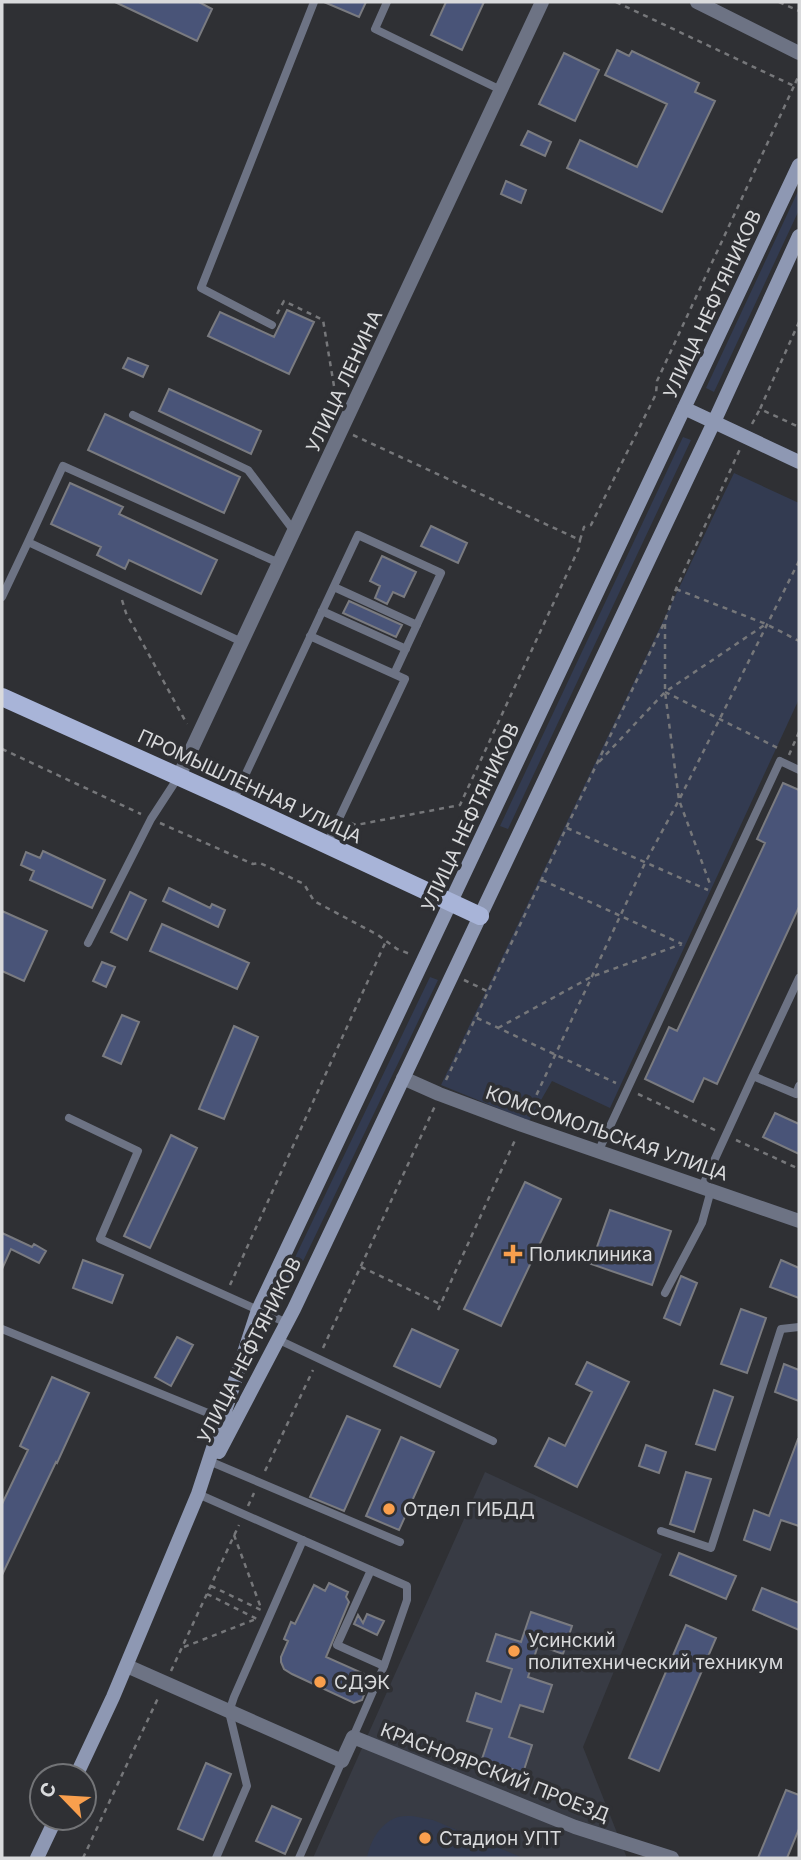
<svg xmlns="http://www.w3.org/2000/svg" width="801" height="1860" viewBox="0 0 801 1860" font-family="Inter,sans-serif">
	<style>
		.built { fill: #383b44 }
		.green { fill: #333b51 }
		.building { fill: #495478; stroke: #7a7b80; stroke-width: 2 }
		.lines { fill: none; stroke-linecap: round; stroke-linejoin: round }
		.path { stroke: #76777a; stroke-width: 2.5; stroke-dasharray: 5 5; stroke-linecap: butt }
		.service { stroke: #6d7384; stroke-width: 8 }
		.minor { stroke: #6d7384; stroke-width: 14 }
		.tertiary { stroke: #6d7384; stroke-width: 14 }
		.secondary { stroke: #8e98b3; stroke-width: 14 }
		.primary { stroke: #a8b4d8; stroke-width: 18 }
		.poi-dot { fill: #f99f4d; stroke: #2f3034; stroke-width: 2.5 }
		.labels { text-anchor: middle; stroke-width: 7; stroke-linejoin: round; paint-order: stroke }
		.street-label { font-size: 19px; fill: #d9dadc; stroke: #2f3034 }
		.poi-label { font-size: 19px; fill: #d9dadc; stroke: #2f3034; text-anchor: start }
	</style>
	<rect width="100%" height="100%" fill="#2f3034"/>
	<path class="built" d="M485 1472 662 1554 583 1747 627 1858H313Z"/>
	<path class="green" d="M799 189V210L714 392 706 388Z
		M683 437 691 440 508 829 500 826Z
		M734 473 799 503V699L610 1108 552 1081 529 1121 441 1085Z
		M430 977 438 980 283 1303 275 1299Z
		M412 1816 433 1820 523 1858H367C370 1842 379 1825 395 1818 400 1816 407 1816 412 1816Z"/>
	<path class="building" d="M115 2H199L212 9 197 41Z
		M324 2H366L359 17Z
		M446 2H484L462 50 431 35Z
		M617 50 629 56 632 51 699 83 695 92 715 101 662 212 567 168 580 140 637 167 667 104 605 75Z
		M564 53 599 70 575 121 539 104Z
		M528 131 551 142 545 156 521 145Z
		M506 181 526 190 521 203 501 194Z
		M287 310 314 322 289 374 208 336 220 312 274 337Z
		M128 358 148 366 143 377 123 368Z
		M169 389 261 431 251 454 159 411Z
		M105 414 240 477 224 513 88 450Z
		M70 483 123 507 119 514 217 560 201 594 129 560 125 569 97 555 101 547 51 524Z
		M431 526 467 543 458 563 421 546Z
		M382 556 416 572 404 597 393 592 387 604 375 598 380 586 370 581Z
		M349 601 402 625 396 637 343 613Z
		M783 783 799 790V907L717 1084 704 1078 693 1102 645 1079 669 1027 677 1031 765 843 757 839Z
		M43 851 105 880 92 908 30 880 34 871 21 865 26 852 40 858Z
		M169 888 210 908 212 904 225 910 218 927 163 901Z
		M130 892 146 900 127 940 111 932Z
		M2 911 47 931 24 981 2 971Z
		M162 924 249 963 237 989 150 951Z
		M102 962 115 967 106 987 93 981Z
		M122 1015 139 1022 121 1064 103 1056Z
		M234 1026 258 1037 224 1119 199 1109Z
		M775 1113 799 1124V1154L763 1137Z
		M171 1135 197 1148 150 1248 124 1236Z
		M525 1182 561 1199 501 1326 464 1309Z
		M610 1210 671 1231 652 1285 591 1264Z
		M2 1233 32 1247 34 1244 46 1251 39 1263 11 1249 2 1269Z
		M83 1260 123 1275 112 1303 73 1288Z
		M781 1260 799 1268V1298L770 1287Z
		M681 1276 697 1283 680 1325 664 1318Z
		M741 1309 766 1318 747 1373 721 1364Z
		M412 1329 458 1350 440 1387 394 1366Z
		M177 1337 193 1345 171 1386 155 1377Z
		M587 1362 629 1382 577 1487 535 1466 549 1438 565 1446 592 1392 576 1384Z
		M784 1364 799 1370V1401L775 1392Z
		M52 1377 89 1393 57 1463 56 1462 2 1575V1504L28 1450 20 1446Z
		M714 1390 733 1397 715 1450 696 1444Z
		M347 1416 380 1430 344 1511 310 1497Z
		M401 1437 434 1452 399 1530 366 1516Z
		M798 1439H799V1526L781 1520 770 1550 744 1540 754 1510 769 1516Z
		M646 1445 666 1452 659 1473 639 1466Z
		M686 1472 711 1479 694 1532 670 1524Z
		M679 1553 736 1576 726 1599 670 1575Z
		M329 1583 348 1592 346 1597 349 1602 326 1657 371 1677 362 1700 354 1703 292 1674 284 1669 281 1662V1657L288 1641 284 1639 291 1622 295 1624 314 1585 325 1591Z
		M762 1588 799 1603V1630L753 1610Z
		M531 1612 572 1626 563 1654 538 1645 528 1677 552 1685 543 1712 520 1705 509 1737 532 1745 523 1773 482 1759 492 1729 467 1721 476 1693 501 1702 512 1669 487 1661 496 1634 521 1642Z
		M367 1614 384 1621 377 1635 354 1624 358 1615 363 1623Z
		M686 1625 716 1638 659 1771 629 1758Z
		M206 1763 231 1774 203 1840 178 1829Z
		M786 1790 799 1795V1829L787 1858H758Z
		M272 1806 301 1819 285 1854 256 1841Z"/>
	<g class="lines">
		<path class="path" d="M616 2 794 86 799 75
			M779 2 799 11
			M277 314 284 301 323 320 337 404
			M799 322 760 409 799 427
			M752 424 760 409
			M353 435 580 540 584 527 591 525 656 394 657 381 794 86
			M676 589 766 624 799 641
			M122 600 126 613 187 724
			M665 624V692L679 800 710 884
			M665 692 780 749
			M2 749 141 814
			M789 755 799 732
			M599 762 665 692 766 624
			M160 823 253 864 260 863 304 884 314 901 378 935 397 949 410 954
			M351 823 356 825 460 805 579 548 580 540
			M567 828 708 890
			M542 880 682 944
			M464 980 489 992
			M477 1018 616 1083
			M498 1028 591 977 682 944
			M446 1080 665 621 676 589 740 449
			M638 1094 717 1131
			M528 1113 645 863 679 800 799 561
			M736 1140 799 1169
			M361 1267 440 1304
			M230 1285 386 941
			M438 1310 516 1138
			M323 1348 435 1106
			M265 1471 313 1370
			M248 1506 254 1493
			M234 1535 261 1608
			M211 1586 261 1610
			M207 1594 257 1619
			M184 1647 256 1619
			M171 1671 239 1525
			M83 1858 159 1696"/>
		<path class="service" d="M387 2 375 29 501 90
			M272 325 201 288 314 2
			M133 415 248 470 294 531
			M28 542 63 466 279 563
			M334 587 417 625
			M2 597 28 542 242 642
			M322 611 406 649
			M310 636 405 679 327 844
			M233 801 358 535 441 573 394 674
			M88 943 151 819 179 776
			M753 1076 799 978
			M69 1118 138 1151 100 1239 287 1323
			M599 1150 780 761 799 770
			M702 1187 753 1076 796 1094 799 1086
			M665 1293 702 1223 711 1190
			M2 1329 225 1420
			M279 1340 493 1441
			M209 1461 400 1542
			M198 1494 407 1586V1600L384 1666 353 1737
			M661 1531 711 1548 781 1329 799 1327
			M371 1570 337 1645 384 1666
			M216 1858 247 1786 229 1712 234 1697 303 1540
			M299 1858 342 1761"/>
		<path class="minor" d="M127 1666 342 1761 353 1737 575 1827 672 1858"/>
		<path class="tertiary" d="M697 2 799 53
			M179 776 542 2
			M403 1078 439 1094 522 1125 799 1221"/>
		<path class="secondary" d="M684 408 799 462
			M219 1452 294 1309 714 422 799 236
			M76 1776 113 1697 198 1494 258 1310 799 165
			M37 1858 56 1818"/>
		<path class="primary" d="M2 697 233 801 480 916"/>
	</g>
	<g class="poi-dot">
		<path d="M509.5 1243.5h7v7h7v7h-7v7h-7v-7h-7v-7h7z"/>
		<circle cx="389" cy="1509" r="7"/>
		<circle cx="514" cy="1651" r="7"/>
		<circle cx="320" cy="1682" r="7"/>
		<circle cx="425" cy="1838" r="7"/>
	</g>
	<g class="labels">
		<g class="street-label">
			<text transform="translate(712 304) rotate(-65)" y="7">УЛИЦА НЕФТЯНИКОВ</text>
			<text transform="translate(344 381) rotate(-65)" y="7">УЛИЦА ЛЕНИНА</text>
			<text transform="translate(250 786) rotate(25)" y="7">ПРОМЫШЛЕННАЯ УЛИЦА</text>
			<text transform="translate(470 817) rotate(-65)" y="7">УЛИЦА НЕФТЯНИКОВ</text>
			<text transform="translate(607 1133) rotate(19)" y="7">КОМСОМОЛЬСКАЯ УЛИЦА</text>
			<text transform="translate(249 1350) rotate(-63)" y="7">УЛИЦА НЕФТЯНИКОВ</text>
			<text transform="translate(495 1772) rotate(21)" y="7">КРАСНОЯРСКИЙ ПРОЕЗД</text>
		</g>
		<g class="poi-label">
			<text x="529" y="1261">Поликлиника</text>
			<text x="403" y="1516">Отдел ГИБДД</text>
			<text x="528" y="1647">Усинский<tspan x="528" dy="22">политехнический техникум</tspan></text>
			<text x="334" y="1689">СДЭК</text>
			<text x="439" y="1845">Стадион УПТ</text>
		</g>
	</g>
	<rect width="801" height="1860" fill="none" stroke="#d9dadc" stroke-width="7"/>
	<g transform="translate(63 1797) rotate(295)"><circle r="33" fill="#2f3034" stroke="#737477" stroke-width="2"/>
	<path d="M0-5L12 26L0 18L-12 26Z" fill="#f99f4d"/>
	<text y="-10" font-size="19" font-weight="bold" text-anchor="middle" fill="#d9dadc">С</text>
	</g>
</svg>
